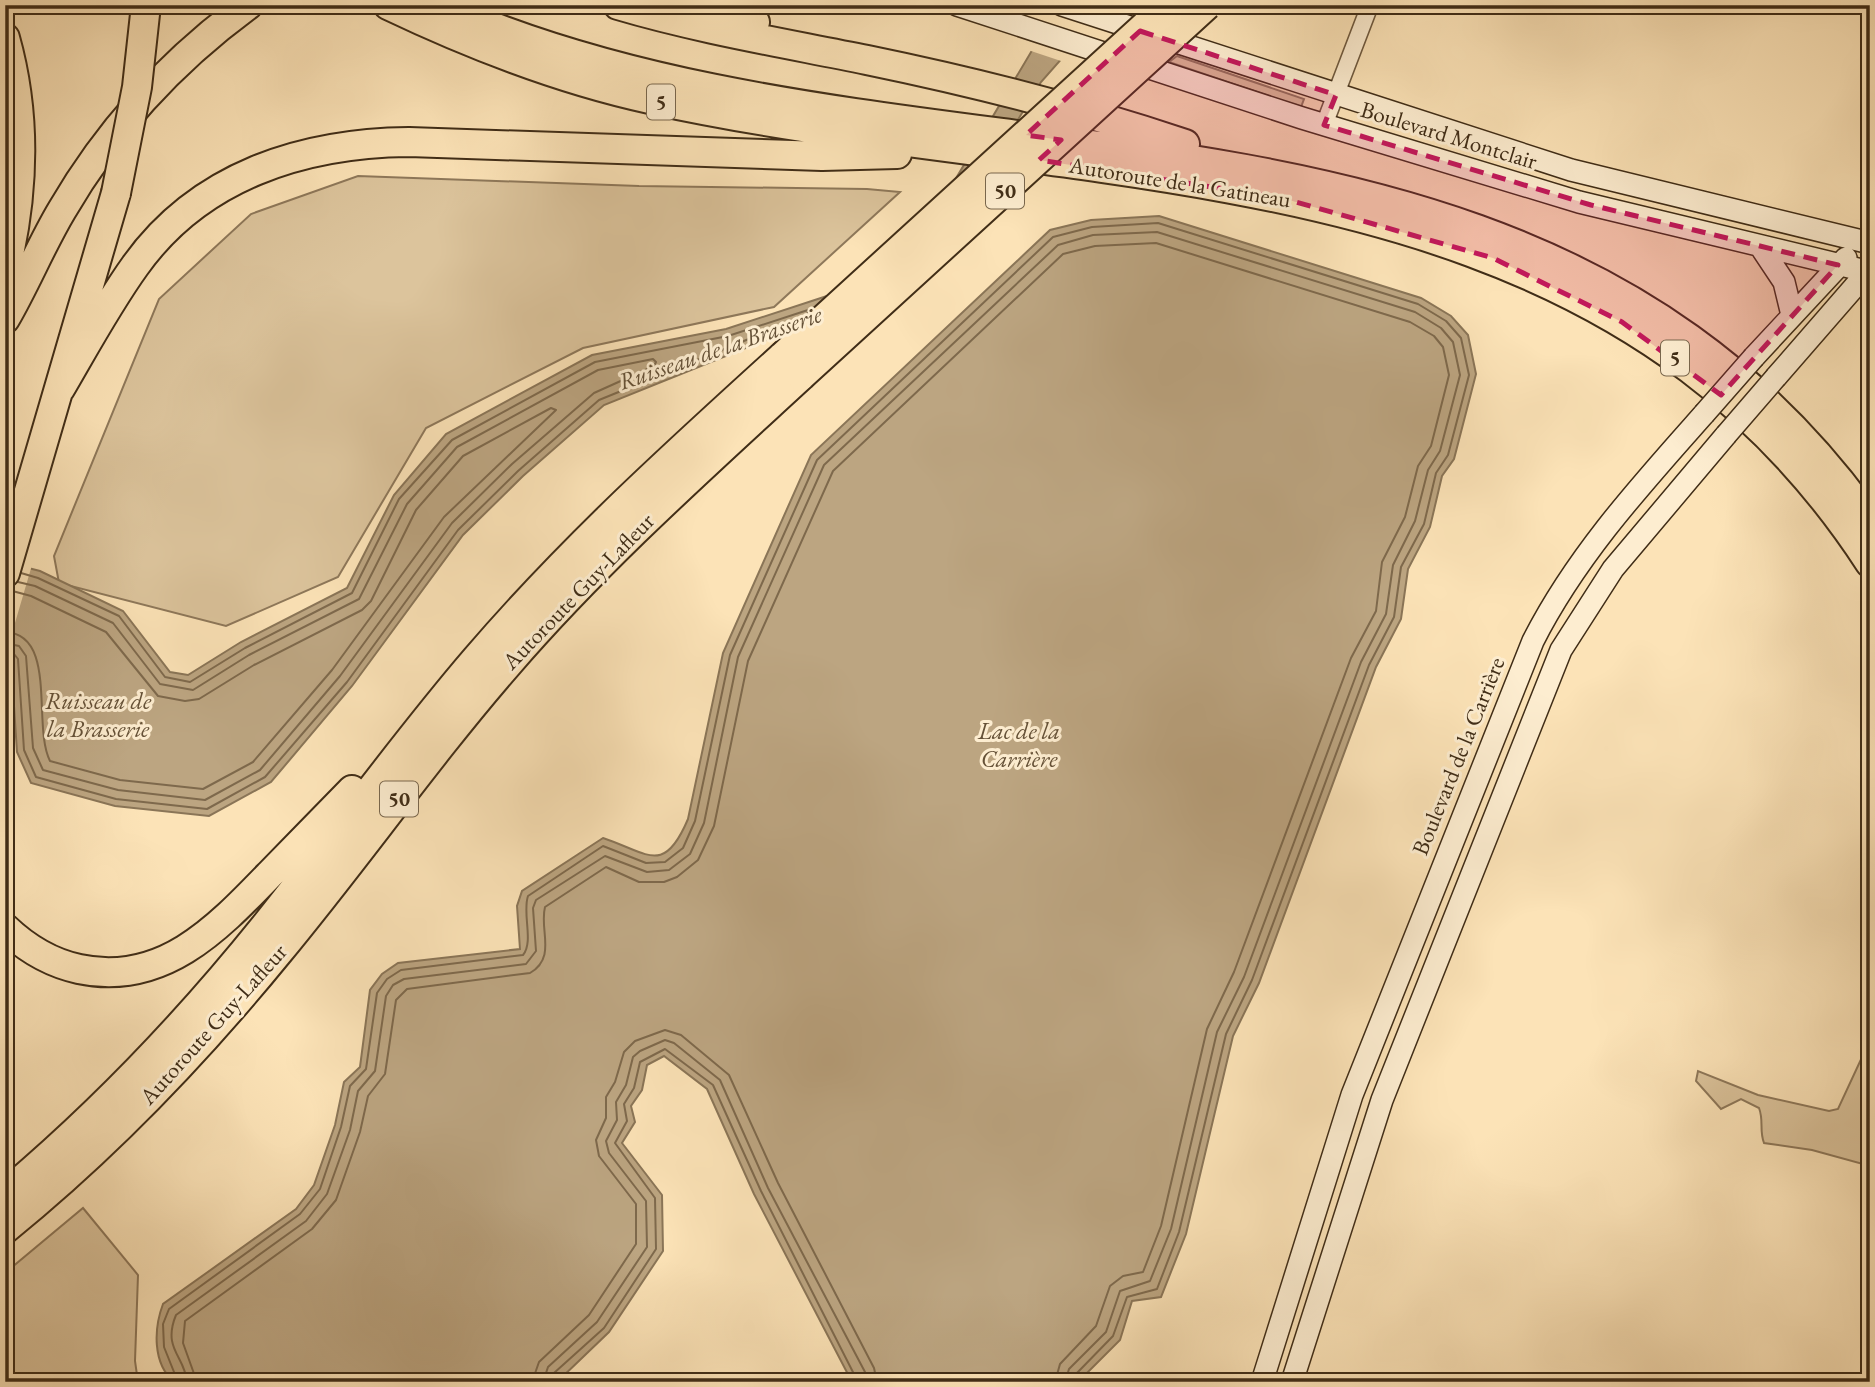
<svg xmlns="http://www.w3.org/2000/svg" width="1875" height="1387" viewBox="0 0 1875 1387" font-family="'EB Garamond',serif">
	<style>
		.green { fill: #dcc49c; stroke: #8e785a; stroke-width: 2 }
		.water { fill: #bca581; stroke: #8a7557; stroke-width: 2 }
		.pier { fill: #fce3b7 }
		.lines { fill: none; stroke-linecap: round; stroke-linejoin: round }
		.shore { stroke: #7e694c; stroke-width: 2 }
		.minor-casing { stroke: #6f5a3f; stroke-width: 19 }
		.secondary-casing { stroke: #402d17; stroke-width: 24 }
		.motorway-casing { stroke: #402d17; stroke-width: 32 }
		.minor { stroke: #fdedd0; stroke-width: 16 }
		.secondary { stroke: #fdedd0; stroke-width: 21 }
		.motorway { stroke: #fce3b7; stroke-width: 28 }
		.secondary-bridge-casing { stroke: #402d17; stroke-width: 24; stroke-linecap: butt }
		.motorway-bridge-casing { stroke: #402d17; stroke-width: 32; stroke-linecap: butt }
		.secondary-bridge { stroke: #fdedd0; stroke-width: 21 }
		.motorway-bridge { stroke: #fce3b7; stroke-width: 28 }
		.marked { fill: #c2185b; fill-opacity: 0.2; stroke: #c2185b; stroke-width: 5; stroke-dasharray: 14 9; stroke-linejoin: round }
		.labels { text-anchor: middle; stroke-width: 6; stroke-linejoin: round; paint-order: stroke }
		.shield { fill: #fdedd0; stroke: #79674e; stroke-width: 2 }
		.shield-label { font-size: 21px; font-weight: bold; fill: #402d17 }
		.street-label { font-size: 23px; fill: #402d17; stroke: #fdedd0 }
		.water-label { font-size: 24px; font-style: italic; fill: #655137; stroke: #fdedd0 }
	</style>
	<rect width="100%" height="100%" fill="#fce3b7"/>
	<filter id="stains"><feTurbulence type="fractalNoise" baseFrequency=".00286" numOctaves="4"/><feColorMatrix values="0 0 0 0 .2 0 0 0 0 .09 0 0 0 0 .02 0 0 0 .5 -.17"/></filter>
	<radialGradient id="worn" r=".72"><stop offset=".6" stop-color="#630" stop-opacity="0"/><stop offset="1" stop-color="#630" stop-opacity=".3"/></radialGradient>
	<path class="green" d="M1177 56 1304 99 1301 107 1169 62Z
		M358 176 639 186 867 189 900 192 774 307 583 348 426 428 338 577 226 626 59 583 54 556 159 299 251 214Z
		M1870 1040V1166L1812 1150 1764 1143C1759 1130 1764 1121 1759 1108L1741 1099 1721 1109 1696 1081 1698 1071 1758 1095 1829 1111 1838 1109Z
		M83 1208 138 1275 135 1361 138 1382H5V1273Z"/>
	<path class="water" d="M1059 5H1109L1041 82 964 208 831 323 763 341 604 405 523 476 463 535 352 686 271 782 209 816 115 806 31 783 17 752 11 660 5 658V562L40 571 123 611 170 672 188 675 241 642 347 588 394 495 446 434 592 355 726 329 833 294 952 185Z
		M1159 216 1421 298 1451 316 1468 335 1476 374 1454 459 1442 476 1430 527 1408 569 1401 619 1376 667 1259 983 1233 1036 1186 1234 1161 1297 1132 1301 1120 1340 1078 1382H852L754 1194 707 1089 664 1056 647 1065 642 1090 631 1106 635 1122 622 1143 662 1195 663 1251 609 1332 557 1382H174C152 1363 154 1328 163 1304L296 1209 314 1185 335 1125 344 1082 360 1067 370 990 382 974 398 963 520 949 517 906 522 891 603 838C648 853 664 876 688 819L723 653 811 455 1050 230 1091 220Z"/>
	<path class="pier" d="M1055 5H1112L1064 62 1028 50Z
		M5 558 32 565 5 657Z"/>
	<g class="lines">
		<path class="shore" d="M21 573 38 578 119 616 165 677 190 682 245 648 352 593 399 499 452 440 595 362 728 336 811 309
			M5 589 31 596 106 632 158 696 185 701 199 699 254 665 362 610 371 601 416 510 463 456 551 408 556 410 444 517 332 670 253 762 203 789 120 780 50 761C32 726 58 634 5 632
			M5 643 19 646 26 656 33 748 43 770 118 790 205 800 260 770 340 676 452 523 512 464 594 393 654 366 656 362 653 359 598 370 457 447 407 504 359 599 249 655 193 690 160 684 113 623 35 586 18 582
			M5 652 14 654 18 659 24 750 36 777 116 799 207 809 265 777 347 682 458 530 518 471 599 400 761 334 793 326
			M178 1382 164 1347 163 1324 169 1309 300 1214 320 1189 341 1127 350 1086 366 1069 377 993 387 979 401 970 523 955C534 942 522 913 528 896L603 846 646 863 665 862 683 848 695 821 730 655 817 460 1053 237 1092 227 1158 223 1418 304 1446 321 1461 338 1469 375 1448 455 1436 473 1424 524 1401 567 1394 617 1369 665 1252 980 1226 1034 1179 1232 1157 1289 1127 1297 1113 1336 1076 1374 1074 1382
			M187 1382C185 1356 162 1349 176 1315L306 1221 327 1194 350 1130 358 1091 375 1071 386 996 393 985 404 979 526 964 536 951 533 908 536 900 605 856 647 872 669 870 690 854 704 823 738 657 824 465 1058 245 1093 235 1157 232 1415 312 1441 328 1453 342 1460 375 1440 451 1428 470 1415 521 1393 565 1386 614 1361 662 1244 977 1217 1032 1171 1229 1150 1281 1120 1291 1106 1332 1069 1369 1065 1382
			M197 1382 183 1343 185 1321 312 1229 336 1200 360 1132 368 1096 385 1074 396 1000 407 989 530 973C557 957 539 930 545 907L606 867 639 882H664L677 877 698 860 714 826 748 661 833 471 1063 254 1095 246 1156 243 1410 322 1434 336 1443 347 1449 375 1431 446 1418 466 1405 517 1382 562 1376 611 1351 658 1234 972 1207 1029 1161 1226 1143 1272 1123 1276 1110 1286 1096 1326 1060 1364 1055 1382
			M532 1382 539 1362 589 1315 636 1244V1204L599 1156 596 1140 606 1118V1097L615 1082 624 1052 635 1041 665 1030 681 1035 729 1075 778 1183 874 1368 877 1382
			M543 1382 548 1367 597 1322 647 1247 646 1201 609 1153 606 1141 617 1120 616 1102 626 1085 633 1057 640 1051 665 1040 674 1043 720 1080 768 1188 865 1372 867 1382
			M552 1382 554 1373 604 1328 656 1249 655 1198 615 1143 627 1121 624 1104 634 1088 640 1062 665 1049 713 1085 761 1191 858 1382"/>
		<g class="minor-casing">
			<path id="minor" d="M1324 125 1370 5"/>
		</g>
		<g class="secondary-casing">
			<path id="secondary" d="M957 5 1302 118 1579 202 1870 272
				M1062 5 1571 170 1870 243
				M1760 246 1784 282 1792 315
				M1754 357 1846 258
				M1776 377 1870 269
				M1262 1382 1352 1095 1533 641C1576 556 1641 485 1704 414
				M1292 1382 1382 1100 1561 650 1613 569 1726 435"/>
		</g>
		<g class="motorway-casing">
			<path id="motorway" d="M388 5C472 45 558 79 650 99 1084 195 1593 137 1870 563
				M440 5C911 215 1529 41 1870 521
				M618 5C699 29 784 43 867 60 974 82 1081 109 1185 144
				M706 5 755 22
				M5 38C27 116 24 194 5 272
				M5 319C26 283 41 245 62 210 109 129 173 60 248 5
				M60 389C84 348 107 305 135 266 199 176 302 143 409 142L822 156 897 154
				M5 573 116 193
				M5 928C26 948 51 963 79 969 162 987 217 929 270 874 297 846 325 818 352 790
				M5 1194C100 1114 187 1023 265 926 336 838 402 745 476 659 570 549 676 453 783 356
				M5 1229C105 1148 196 1053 277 954 356 859 427 757 508 664 598 560 700 469 801 376"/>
		</g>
		<use href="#minor" class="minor"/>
		<use href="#secondary" class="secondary"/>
		<use href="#motorway" class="motorway"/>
		<g class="secondary-bridge-casing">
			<path id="secondary-bridge" d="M1704 414 1754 357
				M1726 435 1776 377"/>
		</g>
		<g class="motorway-bridge-casing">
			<path id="motorway-bridge" d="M116 193 137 87 146 5
				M783 356 1168 5
				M801 376 1207 5"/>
		</g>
		<use href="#secondary-bridge" class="secondary-bridge"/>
		<use href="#motorway-bridge" class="motorway-bridge"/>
	</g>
	<path class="marked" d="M1140 31 1336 95 1324 125 1591 205 1838 265 1721 395 1622 322 1493 258 1282 198 1039 160 1061 140 1026 135Z"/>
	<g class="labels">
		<g class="shield">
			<rect x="647" y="84.5" width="28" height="35" rx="5"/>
			<rect x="986" y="173.5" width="38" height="35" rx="5"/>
			<rect x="1661" y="340.5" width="28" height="35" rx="5"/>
			<rect x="380" y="781.5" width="38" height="35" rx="5"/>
		</g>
		<g class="shield-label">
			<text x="661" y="109">5</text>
			<text x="1005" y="198">50</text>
			<text x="1675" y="365">5</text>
			<text x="399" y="806">50</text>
		</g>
		<g class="street-label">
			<text transform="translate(1449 135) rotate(17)" y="8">Boulevard Montclair</text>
			<text transform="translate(1180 182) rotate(9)" y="8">Autoroute de la Gatineau</text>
			<text transform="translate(578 591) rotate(-46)" y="8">Autoroute Guy-Lafleur</text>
			<text transform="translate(1458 756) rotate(-68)" y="8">Boulevard de la Carrière</text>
			<text transform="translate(213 1024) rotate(-48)" y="8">Autoroute Guy-Lafleur</text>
		</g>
		<g class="water-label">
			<text transform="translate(720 348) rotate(-19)" y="8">Ruisseau de la Brasserie</text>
			<text x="98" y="709">Ruisseau de<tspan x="98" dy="28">la Brasserie</tspan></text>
			<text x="1019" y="739">Lac de la<tspan x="1019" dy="28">Carrière</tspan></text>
		</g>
	</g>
	<rect width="1875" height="1387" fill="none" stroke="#fce3b7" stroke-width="28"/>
	<rect x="7" y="7" width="1861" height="1373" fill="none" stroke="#402d17" stroke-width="3.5"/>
	<rect x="14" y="14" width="1847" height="1359" fill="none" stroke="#402d17" stroke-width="2"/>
	<rect width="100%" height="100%" filter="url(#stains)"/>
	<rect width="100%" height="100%" fill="url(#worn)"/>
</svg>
